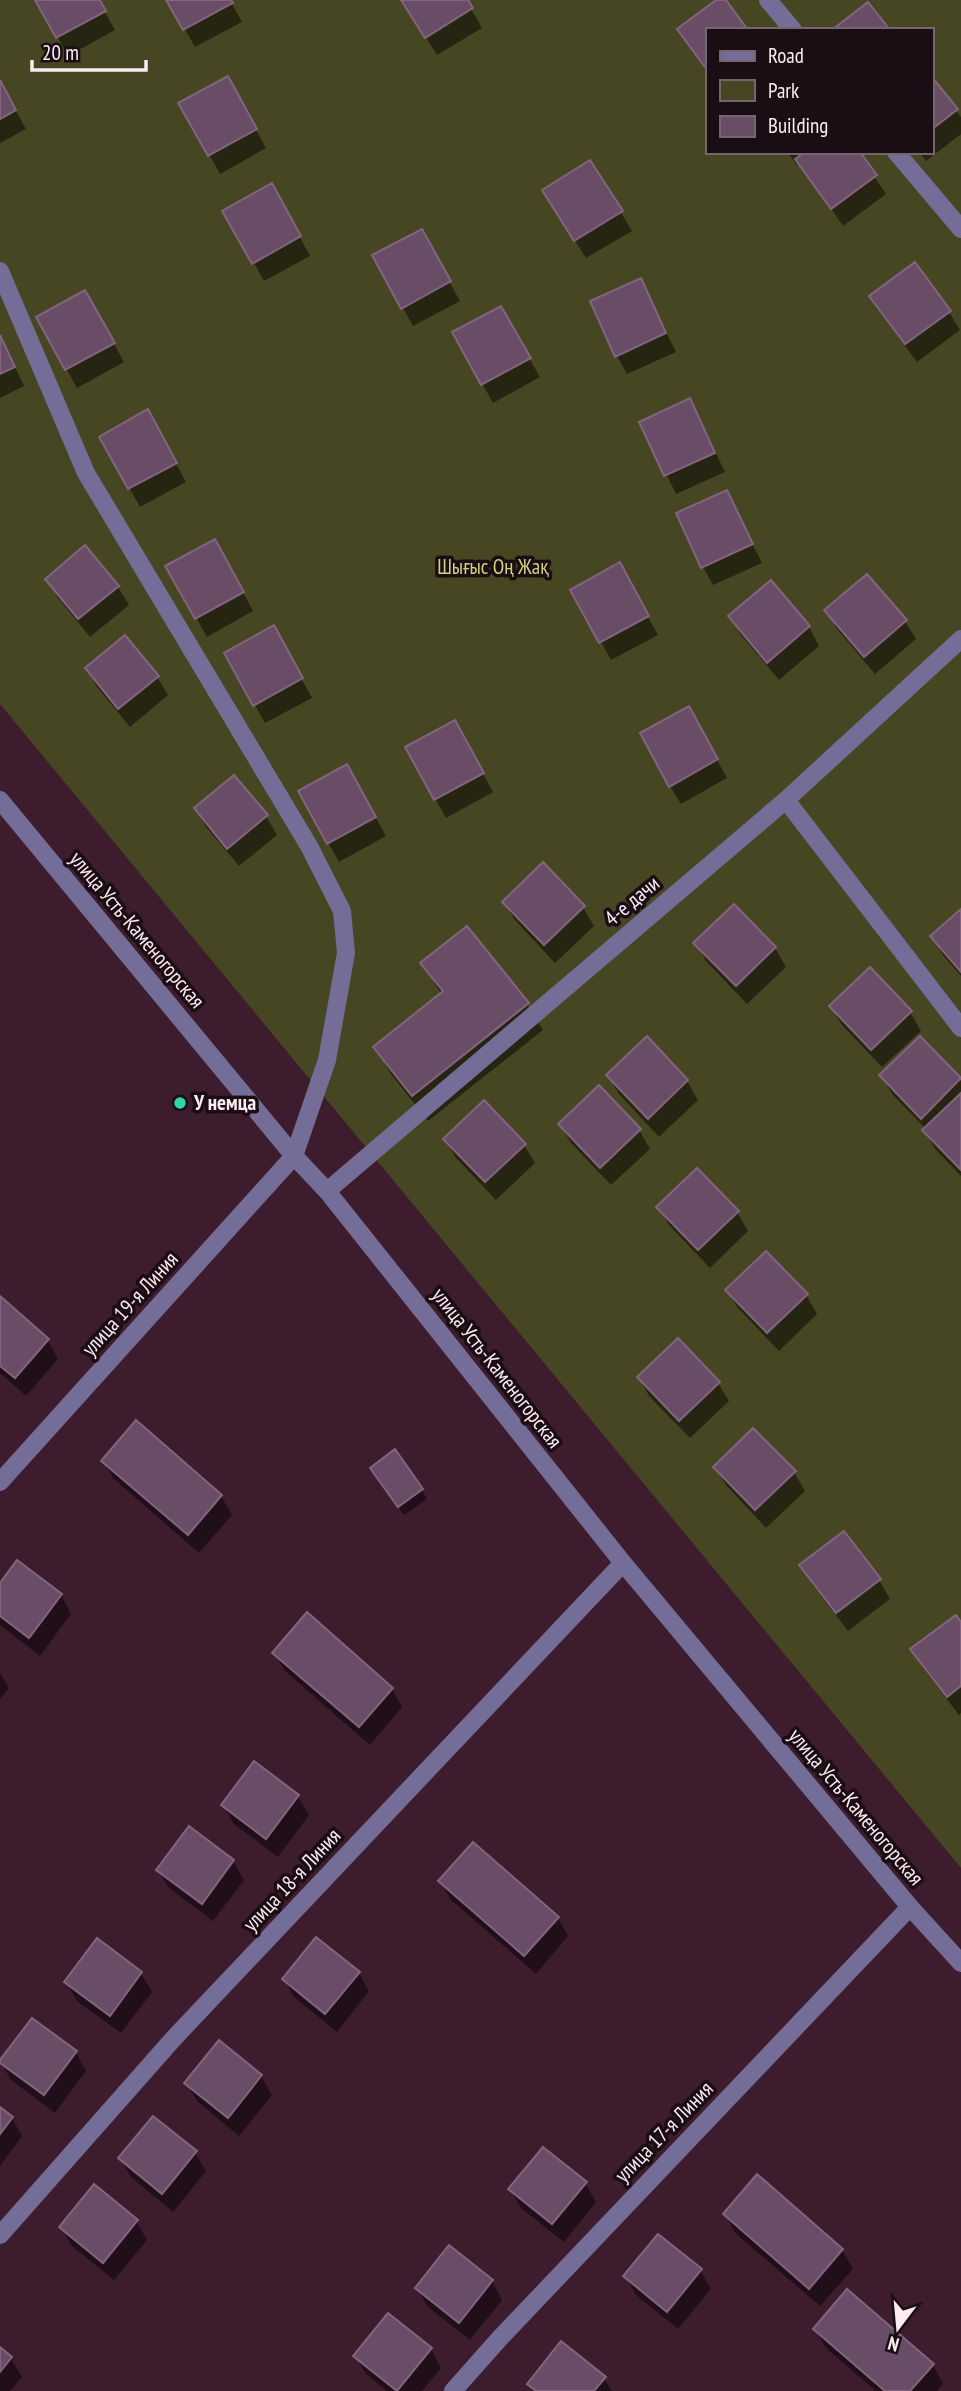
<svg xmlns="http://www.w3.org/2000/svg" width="961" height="2391" viewBox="0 0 961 2391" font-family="'PT Sans Narrow',sans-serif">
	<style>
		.green { fill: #464722; fill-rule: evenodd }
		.shadow { fill: #0007 }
		.building { fill: #694d66; stroke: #82647f; stroke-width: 2 }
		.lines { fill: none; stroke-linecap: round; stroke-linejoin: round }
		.minor { stroke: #736d98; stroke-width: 18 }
		.poi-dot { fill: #31d4a9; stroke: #1b0d14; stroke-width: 2.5 }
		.labels { text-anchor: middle; stroke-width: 7; stroke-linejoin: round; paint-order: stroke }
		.park-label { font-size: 21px; fill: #d0d277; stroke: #1b0d14 }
		.street-label { font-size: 21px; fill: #fdebf2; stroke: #1b0d14 }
		.poi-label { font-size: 21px; font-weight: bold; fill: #fdebf2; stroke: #1b0d14; text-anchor: start }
	</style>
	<rect width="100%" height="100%" fill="#3d1d2d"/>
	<path class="green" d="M0 0H961V1868L0 704ZM707 30H931V152H707Z"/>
	<path class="shadow" d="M37 0H98L115 30 68 56Z
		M168 0H230L242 22 195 47Z
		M402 0H466L482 28 437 55Z
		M719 0H723L707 30V72L679 29Z
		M931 78 961 117V134L926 161 919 152H931Z
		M0 82 26 129 0 143Z
		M238 97 266 148 220 174 181 104Z
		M787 152H858L886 194 843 226 800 163 797 165Z
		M590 162 632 231 586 258 555 209Z
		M282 204 310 256 264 281 225 211Z
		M421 231 460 301 413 326 374 256Z
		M640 280 676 352 627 374 617 356Z
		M85 292 124 362 77 388 38 318Z
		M871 296 949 312 960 330 917 362 882 315Z
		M500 308 540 377 493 403 454 333Z
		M0 336 24 386 0 398Z
		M690 400 725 472 676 494 641 422Z
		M158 430 186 482 140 507 101 437Z
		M726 492 762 563 713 585 703 567Z
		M225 559 253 611 207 637 168 567Z
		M619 565 658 635 611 660 601 642Z
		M47 579 118 587 129 605 90 637 58 598Z
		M771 582 809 627 819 646 779 680 741 635 730 617Z
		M827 611 905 621 916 639 875 674 837 629Z
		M273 628 312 698 265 723 255 705Z
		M87 669 157 677 168 695 130 727 97 687Z
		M699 727 727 778 681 804 670 786Z
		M465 741 493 792 446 818 407 748Z
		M357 784 386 836 339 862 300 792Z
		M196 809 266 816 277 835 239 866 206 827Z
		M504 902 583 907 594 926 555 963 515 920Z
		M734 906 775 948 786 967 747 1004 706 961 696 943Z
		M961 912V976L943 955 932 936Z
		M422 963 527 1004 543 1030 428 1121 391 1074 375 1047 442 995Z
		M831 1007 910 1012 921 1031 882 1067 842 1025Z
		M647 1038 687 1081 698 1100 659 1137 619 1094 608 1075Z
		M920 1038 961 1081V1176L935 1149 924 1130 926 1129 892 1094 881 1075Z
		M560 1125 639 1130 650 1149 611 1185 571 1143Z
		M445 1139 524 1145 535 1163 496 1200 456 1158Z
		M659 1207 737 1212 748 1231 710 1268 669 1225Z
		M727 1290 806 1295 817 1314 779 1351 738 1308Z
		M0 1299 48 1340 58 1359 26 1396 0 1373Z
		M639 1377 718 1383 729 1401 690 1438 649 1396Z
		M136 1423 221 1496 232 1515 199 1553 114 1479 103 1461Z
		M715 1467 794 1472 805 1491 766 1528 726 1485Z
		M377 1477 422 1490 427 1499 404 1515Z
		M801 1566 879 1580 890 1599 848 1631 812 1584Z
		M0 1586 61 1595 71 1614 40 1656 0 1625Z
		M961 1625V1713L959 1715 923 1668 913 1650Z
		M274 1653 392 1689 402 1707 370 1745 285 1671Z
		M0 1673 9 1688 0 1699Z
		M255 1764 298 1797 309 1815 278 1857 234 1824 223 1805Z
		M233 1861 244 1880 213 1921 169 1888 158 1870Z
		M440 1882 558 1918 568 1936 536 1974 451 1900Z
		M98 1941 141 1974 152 1992 121 2033 77 2001 66 1982Z
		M359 1973 369 1991 337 2032 294 1997 284 1979Z
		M219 2043 261 2076 272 2095 239 2136 197 2101 186 2083Z
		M76 2052 86 2071 55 2113 11 2080 1 2062Z
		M0 2109 12 2118 22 2136 0 2166Z
		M195 2153 206 2171 173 2212 131 2177 120 2159Z
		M757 2177 842 2250 853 2269 820 2306 735 2233 725 2214Z
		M585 2183 596 2202 564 2242 521 2208 510 2189Z
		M136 2221 147 2240 114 2280 72 2246 61 2227Z
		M700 2270 711 2289 678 2329 636 2295 626 2277Z
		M492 2281 502 2300 470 2340 427 2306 417 2288Z
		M815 2329 933 2365 943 2384 937 2391H876L826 2348Z
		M431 2349 441 2368 422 2391H387L366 2374 355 2356Z
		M0 2350 11 2359 22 2377 10 2391H0Z
		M604 2378 612 2391H533L529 2384Z"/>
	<path class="building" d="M35 0H100L106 11 56 38Z
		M166 0H231L233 3 183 30Z
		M401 0H468L473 8 425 38Z
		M716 0H726L748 30H707V70L677 29Z
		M868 2 890 30H832Z
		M228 76 257 129 208 156 178 103Z
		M931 76 958 109 931 130Z
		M0 80 16 110 0 119Z
		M805 152H860L877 175 831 209 795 159Z
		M590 160 623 211 574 241 542 190Z
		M272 183 301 236 252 264 222 211Z
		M422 229 451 281 401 309 372 255Z
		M915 262 951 311 905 344 869 296Z
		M641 278 666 333 615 357 590 301Z
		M85 290 115 343 65 370 36 317Z
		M501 306 531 358 481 385 452 332Z
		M0 335 15 367 0 374Z
		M690 398 715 453 664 476 639 422Z
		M148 409 177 463 128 489 99 437Z
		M727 490 753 544 701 568 676 513Z
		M215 539 244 592 195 619 165 566Z
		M85 545 119 586 78 619 45 579Z
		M620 562 649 616 599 643 570 590Z
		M867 574 907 620 864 657 824 610Z
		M771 580 810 626 767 663 728 616Z
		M274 625 303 678 253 706 224 653Z
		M125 635 159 676 118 709 85 668Z
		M689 706 718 759 669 787 640 733Z
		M455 720 484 773 434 800 405 747Z
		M347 764 376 817 327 844 298 791Z
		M234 775 268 815 227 849 194 808Z
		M543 862 585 906 544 945 502 902Z
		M734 904 776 947 736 986 693 943Z
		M961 909V972L930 936Z
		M467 926 529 1003 412 1096 373 1047 443 991 420 963Z
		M870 967 912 1011 871 1050 829 1006Z
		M647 1036 688 1080 648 1119 606 1075Z
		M920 1036 961 1078 921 1119 879 1075Z
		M599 1085 641 1129 600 1168 558 1124Z
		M961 1093V1170L922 1130Z
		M484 1100 526 1144 485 1182 443 1139Z
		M697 1168 739 1211 698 1250 656 1207Z
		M766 1251 808 1294 767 1333 725 1290Z
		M0 1296 49 1339 15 1378 0 1366Z
		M678 1338 720 1382 679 1421 637 1377Z
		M136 1420 222 1495 188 1535 101 1461Z
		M753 1428 796 1471 755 1510 713 1467Z
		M395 1449 423 1489 398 1507 370 1468Z
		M844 1531 881 1579 836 1613 799 1565Z
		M17 1560 62 1594 29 1638 0 1616V1583Z
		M307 1612 393 1688 359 1727 272 1653Z
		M956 1615 961 1622V1686L947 1697 910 1649Z
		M254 1761 299 1795 266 1839 221 1805Z
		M189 1826 234 1860 202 1904 156 1870Z
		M473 1842 559 1917 524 1956 438 1881Z
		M316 1937 360 1972 325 2014 282 1979Z
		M97 1938 142 1972 110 2016 64 1982Z
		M32 2018 77 2051 44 2095 0 2063V2060Z
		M219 2040 262 2075 228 2118 184 2083Z
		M0 2107 13 2117 0 2134Z
		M153 2116 197 2151 162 2194 118 2158Z
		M543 2147 587 2182 552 2224 508 2189Z
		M757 2174 843 2249 809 2289 723 2214Z
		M94 2184 138 2220 103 2263 59 2227Z
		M658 2234 702 2269 667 2312 623 2276Z
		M449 2245 493 2280 459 2323 415 2288Z
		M847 2289 934 2364 910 2391H885L813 2329Z
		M388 2313 432 2348 397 2391 353 2356Z
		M561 2341 606 2377 594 2391H536L527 2384Z
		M0 2347 12 2357 0 2372Z"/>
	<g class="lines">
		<path class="minor" d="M768 0 793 30
			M896 152 961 229
			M0 271 86 473 309 846 342 911 346 953 327 1060 294 1156 0 1482
			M0 800 294 1156 327 1191 623 1563 910 1907 961 1963
			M786 800 961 1028
			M327 1191 786 800 961 639
			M0 2235 174 2038 623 1563
			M453 2391 500 2338 910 1907"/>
	</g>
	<circle class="poi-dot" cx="180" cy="1103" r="7"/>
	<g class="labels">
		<g class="park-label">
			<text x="493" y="574">Шығыс Оң Жақ</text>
		</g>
		<g class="street-label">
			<text transform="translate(632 901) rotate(-40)" y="7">4-е дачи</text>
			<text transform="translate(137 930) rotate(50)" y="7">улица Усть-Каменогорская</text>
			<text transform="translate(130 1304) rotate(-48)" y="7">улица 19-я Линия</text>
			<text transform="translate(497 1368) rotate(52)" y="7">улица Усть-Каменогорская</text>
			<text transform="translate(856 1807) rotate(50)" y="7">улица Усть-Каменогорская</text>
			<text transform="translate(292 1880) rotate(-47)" y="7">улица 18-я Линия</text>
			<text transform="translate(664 2132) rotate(-46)" y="7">улица 17-я Линия</text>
		</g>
		<g class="poi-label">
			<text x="194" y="1110">У немца</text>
		</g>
	</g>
	<rect x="706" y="28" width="228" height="126" fill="#1b0d14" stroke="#75666d" stroke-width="2"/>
	<rect x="720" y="51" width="35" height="10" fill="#736d98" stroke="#75666d" stroke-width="2"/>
	<text x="768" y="63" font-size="21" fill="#fdebf2">Road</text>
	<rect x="720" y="80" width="35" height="21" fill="#464722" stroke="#75666d" stroke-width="2"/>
	<text x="768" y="98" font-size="21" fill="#fdebf2">Park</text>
	<rect x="720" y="116" width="35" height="21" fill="#694d66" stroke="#75666d" stroke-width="2"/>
	<text x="768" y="133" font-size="21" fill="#fdebf2">Building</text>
	<g transform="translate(898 2328) rotate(196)" stroke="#1b0d14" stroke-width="5" paint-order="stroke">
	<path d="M0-5L12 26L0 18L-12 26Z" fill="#fdebf2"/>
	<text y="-10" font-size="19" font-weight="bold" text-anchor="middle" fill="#fdebf2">N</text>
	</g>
	<path d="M32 60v10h114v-10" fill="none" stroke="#fdebf2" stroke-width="3.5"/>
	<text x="42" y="60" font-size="21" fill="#fdebf2" stroke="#1b0d14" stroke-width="5" paint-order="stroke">20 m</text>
</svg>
